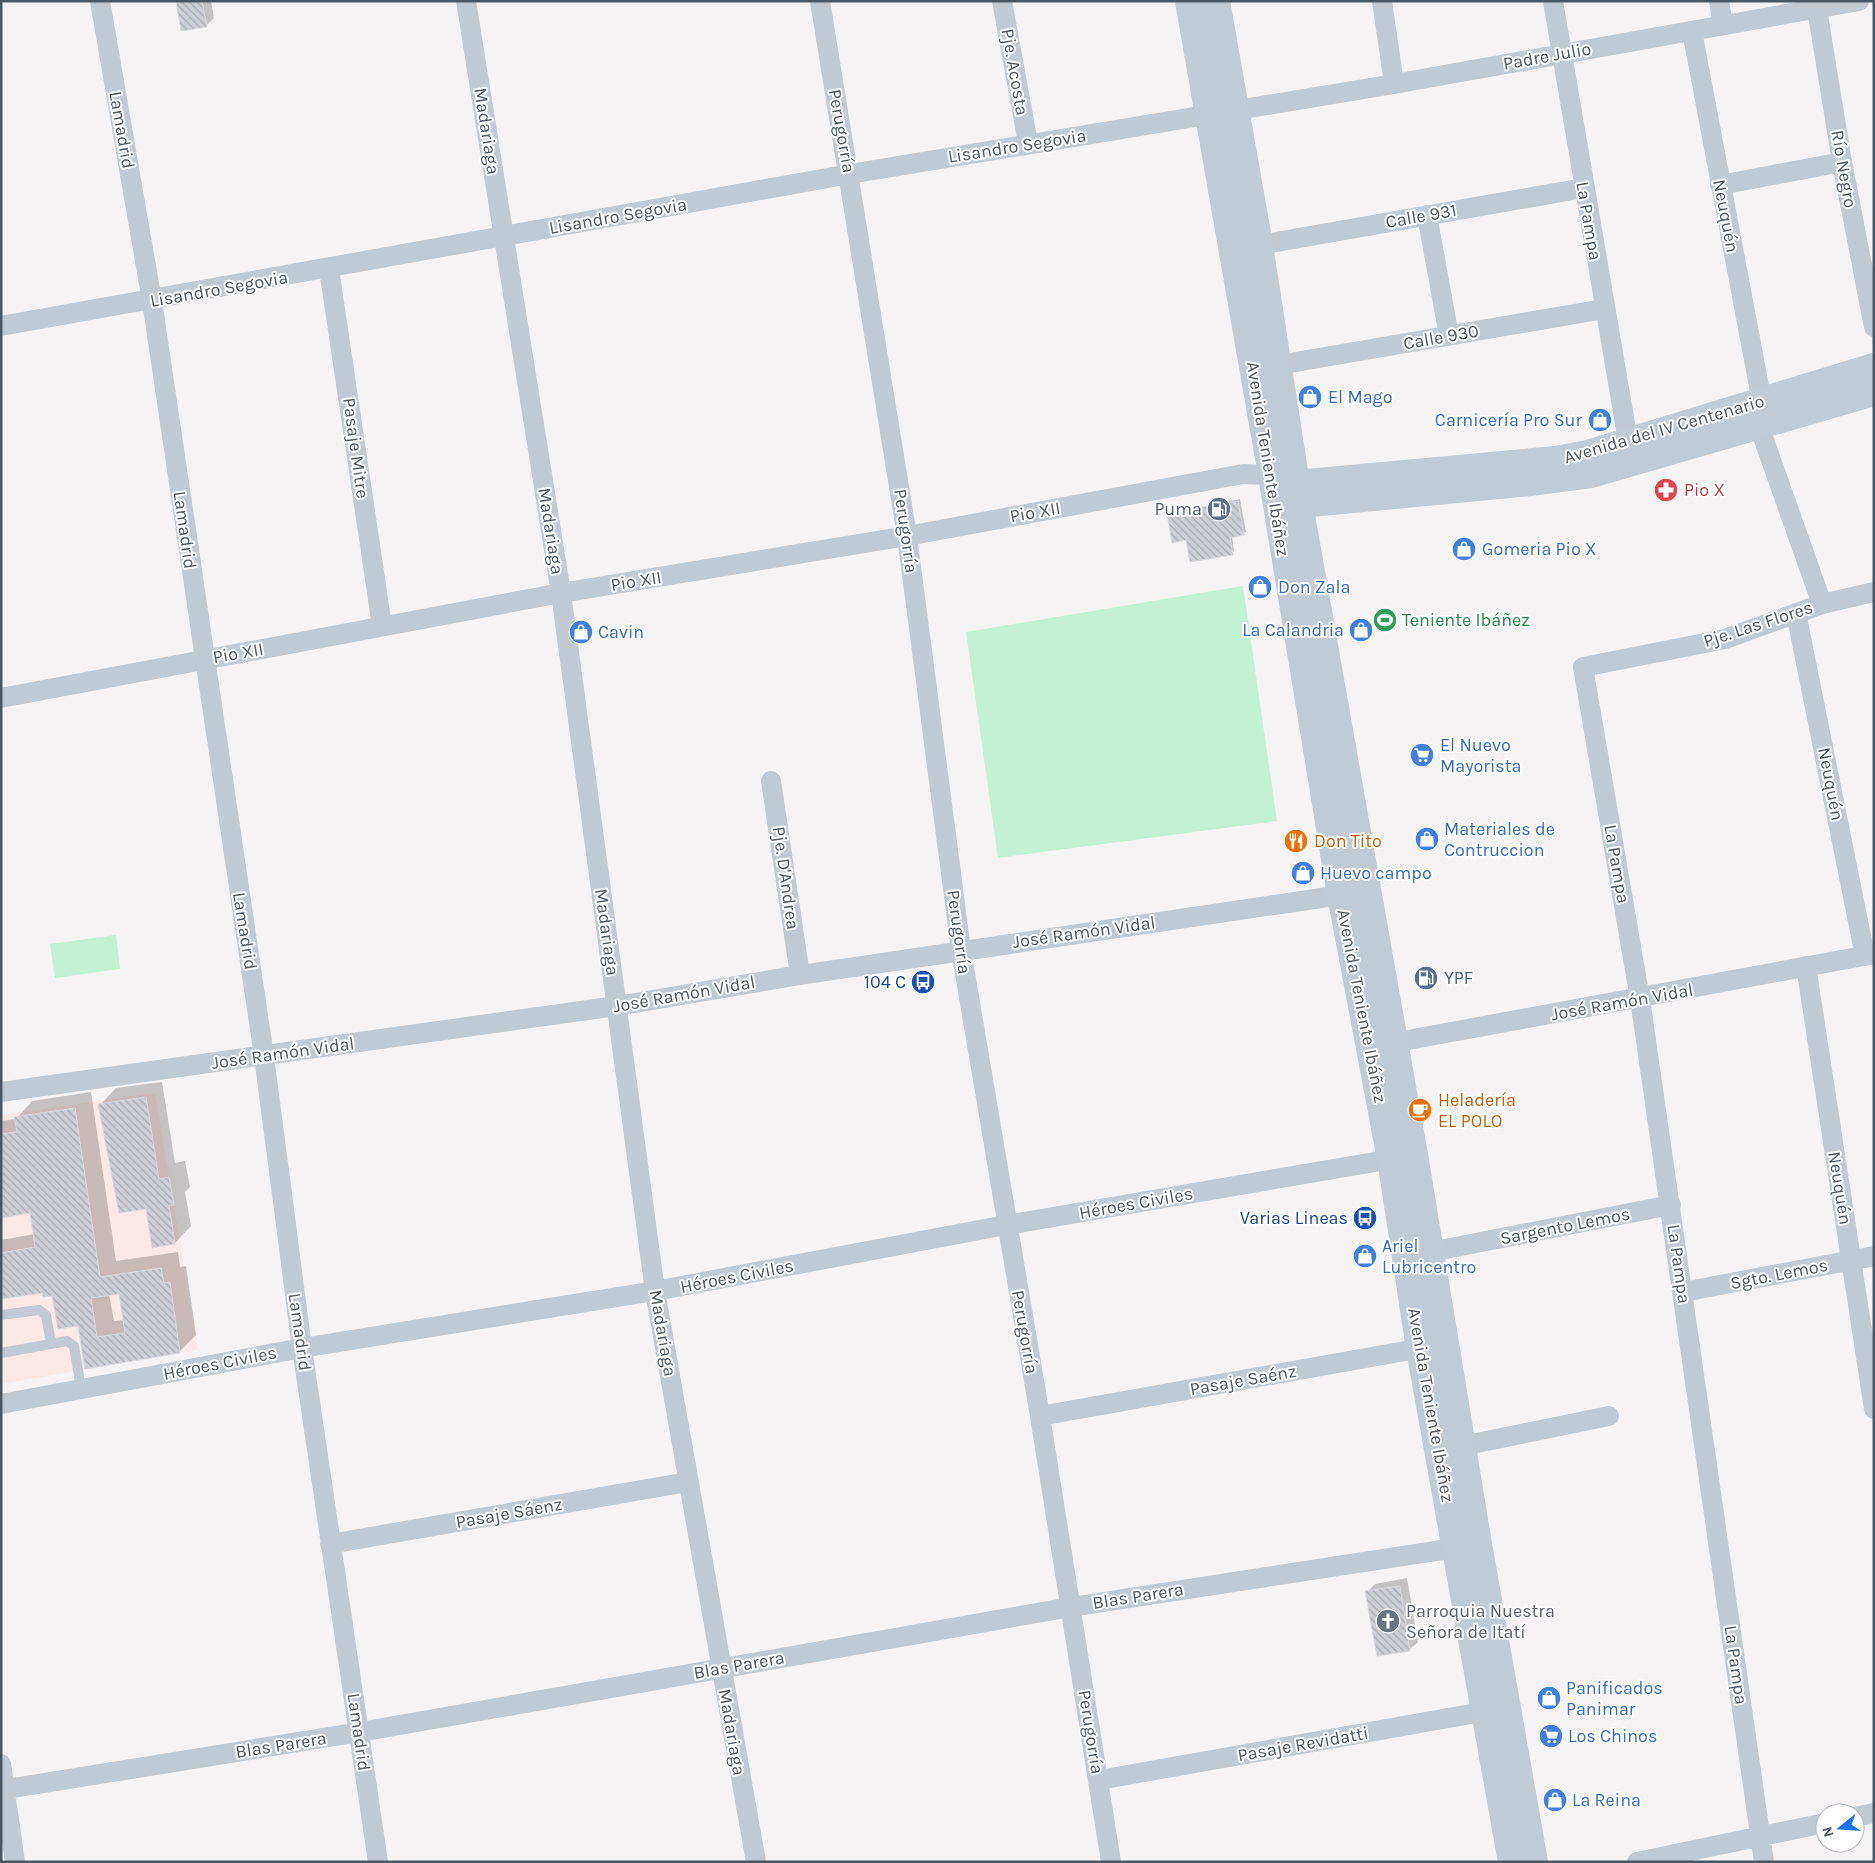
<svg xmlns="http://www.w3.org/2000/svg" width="1875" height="1863" viewBox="0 0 1875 1863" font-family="Karla,sans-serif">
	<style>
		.medical { fill: #fce8e6 }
		.park { fill: #c3f1d5 }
		.shadow { fill: #0003; fill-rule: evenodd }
		.building { fill: url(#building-back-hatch); stroke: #d7d9de; fill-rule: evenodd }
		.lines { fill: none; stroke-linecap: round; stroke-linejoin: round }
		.service { stroke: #c1cad2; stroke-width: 10 }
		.minor { stroke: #c1cad2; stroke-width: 20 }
		.secondary { stroke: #c1cbd6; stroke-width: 28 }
		.labels { text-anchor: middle; stroke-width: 4; stroke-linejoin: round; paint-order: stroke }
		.street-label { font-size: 18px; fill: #4a5661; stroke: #fff }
		.shop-label { font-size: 18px; fill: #366cbe; stroke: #fff; text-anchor: start }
		.health-label { font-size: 18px; fill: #be3a42; stroke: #fff; text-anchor: start }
		.service-label { font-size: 18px; fill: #4e5e75; stroke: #fff; text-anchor: end }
		.leisure-label { font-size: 18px; fill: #27864d; stroke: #fff; text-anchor: start }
		.food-label { font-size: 18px; fill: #c56008; stroke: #fff; text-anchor: start }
		.transit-label { font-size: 18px; fill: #164399; stroke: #fff; text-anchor: end }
		.worship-label { font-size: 18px; fill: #5b616d; stroke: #fff; text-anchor: start }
	</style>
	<defs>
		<pattern id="building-back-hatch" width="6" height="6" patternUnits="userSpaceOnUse" patternTransform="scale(1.25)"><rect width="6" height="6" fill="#cdcfd5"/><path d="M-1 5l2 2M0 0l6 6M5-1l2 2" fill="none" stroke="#a8abb0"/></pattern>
	</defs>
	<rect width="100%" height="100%" fill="#f5f3f3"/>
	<path class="medical" d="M155 1093 198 1350 1 1384V1115Z"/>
	<path class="park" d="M1243 586 1277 821 998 858 966 632Z
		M116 935 120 969 55 978 50 944Z"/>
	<path class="shadow" d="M177 1H211L214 18 206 26Z
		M1240 499 1246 532 1232 536 1234 551 1232 553 1187 539 1168 514Z
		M162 1082 175 1163 185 1161 190 1187 185 1192 191 1226 175 1243 147 1208 100 1105 116 1088Z
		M91 1092 116 1261 178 1252 180 1267 186 1266 196 1335 179 1352 86 1367 79 1325 53 1295 43 1291 1 1298V1240L35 1234 31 1212 1 1216V1121L16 1119 32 1101ZM120 1293 124 1320 114 1321 109 1294Z
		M1407 1578 1418 1642 1409 1650 1367 1592 1375 1584Z"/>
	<path class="building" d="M176 1H202L207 27 181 31Z
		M1238 501 1244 535 1230 538 1233 555 1190 562 1186 540 1172 543 1167 513Z
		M146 1097 159 1179 169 1177 174 1205 169 1206 175 1244 152 1248 146 1209 119 1213 98 1104Z
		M75 1108 100 1277 161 1268 164 1283 170 1282 180 1353 85 1369 78 1326 58 1329 52 1296 43 1297 42 1293 1 1299V1253L35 1247 30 1213 1 1218V1134L17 1132 14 1117ZM119 1294 125 1333 97 1337 91 1298Z
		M1400 1586 1410 1651 1377 1656 1365 1591Z"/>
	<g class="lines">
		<path class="service" d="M1 1315 39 1310 46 1315 51 1343
			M1 1353 67 1341 74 1346 81 1389"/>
		<path class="minor" d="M100 1 152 301 264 1056 302 1348 378 1862
			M466 1 561 593 655 1291 756 1862
			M820 1 907 536 961 950 1040 1416 1111 1862
			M1002 1 1028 143
			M1382 1 1394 84
			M1553 1 1628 441
			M1719 1 1723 25
			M1817 9 1842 162 1874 327
			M1692 31 1762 402
			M1720 185 1842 162
			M1427 215 1449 336
			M1259 245 1584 188
			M329 269 382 626
			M1 326 850 174 1394 84 1859 1
			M1278 365 1604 309
			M1759 426 1822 604
			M1796 613 1865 956
			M1 698 561 593 907 536 1243 474 1272 475
			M771 781 800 975
			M1806 966 1874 1409
			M1381 1045 1874 954
			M1 1092 617 1006 800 975 1355 893
			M1430 1252 1671 1205
			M1683 1292 1874 1256
			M1 1404 302 1348 655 1291 1006 1225 1404 1157
			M1040 1416 1433 1346
			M1462 1446 1609 1416
			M330 1544 688 1482
			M1 1764 15 1862
			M1099 1780 1499 1709
			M1 1790 360 1732 1071 1607 1468 1546
			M1855 1817 1874 1813
			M1637 1862 1825 1823
			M1764 1862 1640 999 1583 667 1725 639 1822 604 1874 592"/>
		<path class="secondary" d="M1189 1 1272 475 1341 895 1391 1159 1420 1349 1512 1862
			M1216 1 1259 245 1299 504 1414 1155 1478 1544 1534 1862
			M1281 479 1296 484 1555 460 1588 454 1874 367
			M1280 506 1530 482 1591 474 1874 392"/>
	</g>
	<defs>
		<g id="shop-disc" transform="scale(1.25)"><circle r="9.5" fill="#3f7fe0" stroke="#fff"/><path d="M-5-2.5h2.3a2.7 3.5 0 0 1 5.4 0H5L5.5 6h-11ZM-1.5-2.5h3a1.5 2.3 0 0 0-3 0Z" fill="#fff"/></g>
		<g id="pharmacy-disc" transform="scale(1.25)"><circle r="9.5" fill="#e0444e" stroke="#fff"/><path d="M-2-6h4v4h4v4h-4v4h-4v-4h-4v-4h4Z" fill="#fff"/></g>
		<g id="fuel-disc" transform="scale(1.25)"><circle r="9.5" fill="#5c6f8a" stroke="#fff"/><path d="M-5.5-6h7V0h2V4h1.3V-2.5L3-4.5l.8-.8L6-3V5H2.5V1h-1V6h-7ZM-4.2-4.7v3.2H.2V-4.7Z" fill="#fff"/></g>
		<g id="stadium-disc" transform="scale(1.25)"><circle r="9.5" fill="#2e9e5b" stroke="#fff"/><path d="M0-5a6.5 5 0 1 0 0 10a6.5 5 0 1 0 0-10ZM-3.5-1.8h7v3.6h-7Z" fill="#fff"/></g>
		<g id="supermarket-disc" transform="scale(1.25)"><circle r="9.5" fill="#3f7fe0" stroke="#fff"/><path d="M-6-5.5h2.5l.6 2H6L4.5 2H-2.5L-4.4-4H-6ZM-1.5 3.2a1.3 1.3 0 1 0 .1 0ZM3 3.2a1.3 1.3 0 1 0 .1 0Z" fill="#fff"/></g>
		<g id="restaurant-disc" transform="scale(1.25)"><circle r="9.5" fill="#e8710a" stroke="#fff"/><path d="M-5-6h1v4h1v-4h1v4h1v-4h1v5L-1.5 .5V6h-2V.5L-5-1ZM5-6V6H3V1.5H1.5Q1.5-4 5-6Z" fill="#fff"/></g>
		<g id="bus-disc" transform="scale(1.25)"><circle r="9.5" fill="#1a4fb4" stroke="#fff"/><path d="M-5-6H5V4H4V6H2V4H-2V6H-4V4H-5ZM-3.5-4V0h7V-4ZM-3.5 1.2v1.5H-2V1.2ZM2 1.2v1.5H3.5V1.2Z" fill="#fff"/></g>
		<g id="cafe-disc" transform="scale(1.25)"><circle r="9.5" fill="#e8710a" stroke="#fff"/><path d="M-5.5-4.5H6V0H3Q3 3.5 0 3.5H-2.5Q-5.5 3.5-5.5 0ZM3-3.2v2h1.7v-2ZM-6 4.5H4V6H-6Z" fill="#fff"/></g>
		<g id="church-disc" transform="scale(1.25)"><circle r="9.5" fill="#6b7280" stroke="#fff"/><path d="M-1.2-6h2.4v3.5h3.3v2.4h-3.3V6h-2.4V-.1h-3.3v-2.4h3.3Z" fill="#fff"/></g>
	</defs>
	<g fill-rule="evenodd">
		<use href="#shop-disc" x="1310" y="397"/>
		<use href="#shop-disc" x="1600" y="420"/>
		<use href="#pharmacy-disc" x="1666" y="490"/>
		<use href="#fuel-disc" x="1219" y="509"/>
		<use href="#shop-disc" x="1464" y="549"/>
		<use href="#shop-disc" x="1260" y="587"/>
		<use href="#stadium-disc" x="1385" y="620"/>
		<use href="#shop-disc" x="1361" y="630"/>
		<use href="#shop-disc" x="581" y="632"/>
		<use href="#supermarket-disc" x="1422" y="755"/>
		<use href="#shop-disc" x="1427" y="839"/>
		<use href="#restaurant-disc" x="1296" y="841"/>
		<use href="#shop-disc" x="1303" y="873"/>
		<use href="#fuel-disc" x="1426" y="978"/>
		<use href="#bus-disc" x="923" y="982"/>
		<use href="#cafe-disc" x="1420" y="1110"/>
		<use href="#bus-disc" x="1365" y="1218"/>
		<use href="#shop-disc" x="1365" y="1256"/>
		<use href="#church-disc" x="1388" y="1621"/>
		<use href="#shop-disc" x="1549" y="1698"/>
		<use href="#supermarket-disc" x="1551" y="1736"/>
		<use href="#shop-disc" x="1555" y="1800"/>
	</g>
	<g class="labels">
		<g class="street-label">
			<text transform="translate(1547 56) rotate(-10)" y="6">Padre Julio</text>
			<text transform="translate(1015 72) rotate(80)" y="6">Pje. Acosta</text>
			<text transform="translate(122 130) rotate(80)" y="6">Lamadrid</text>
			<text transform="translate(487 131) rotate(81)" y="6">Madariaga</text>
			<text transform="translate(842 131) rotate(80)" y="6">Perugorría</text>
			<text transform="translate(1017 146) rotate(-9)" y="6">Lisandro Segovia</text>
			<text transform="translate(1844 169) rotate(80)" y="6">Río Negro</text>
			<text transform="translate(618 216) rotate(-10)" y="6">Lisandro Segovia</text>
			<text transform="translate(1421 216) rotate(-10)" y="6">Calle 931</text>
			<text transform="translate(1726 216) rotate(79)" y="6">Neuquén</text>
			<text transform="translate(1589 221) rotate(80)" y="6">La Pampa</text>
			<text transform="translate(219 289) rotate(-10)" y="6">Lisandro Segovia</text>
			<text transform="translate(1441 337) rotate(-10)" y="6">Calle 930</text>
			<text transform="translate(1664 429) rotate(-16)" y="6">Avenida del IV Centenario</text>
			<text transform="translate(356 448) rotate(82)" y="6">Pasaje Mitre</text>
			<text transform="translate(1268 459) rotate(81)" y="6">Avenida Teniente Ibáñez</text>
			<text transform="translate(1035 512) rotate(-10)" y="6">Pio XII</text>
			<text transform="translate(185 530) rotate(82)" y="6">Lamadrid</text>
			<text transform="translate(551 531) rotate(81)" y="6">Madariaga</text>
			<text transform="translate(906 531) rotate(82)" y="6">Perugorría</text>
			<text transform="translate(636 581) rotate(-9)" y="6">Pio XII</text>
			<text transform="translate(1758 624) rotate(-18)" y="6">Pje. Las Flores</text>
			<text transform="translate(238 653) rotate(-10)" y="6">Pio XII</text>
			<text transform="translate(1831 784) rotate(79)" y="6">Neuquén</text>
			<text transform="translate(1617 864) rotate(80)" y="6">La Pampa</text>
			<text transform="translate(786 878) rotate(82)" y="6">Pje. D'Andrea</text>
			<text transform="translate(245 931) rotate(81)" y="6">Lamadrid</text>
			<text transform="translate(607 932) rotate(82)" y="6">Madariaga</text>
			<text transform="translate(959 932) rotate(82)" y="6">Perugorría</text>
			<text transform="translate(1084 932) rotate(-8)" y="6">José Ramón Vidal</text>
			<text transform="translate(684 994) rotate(-10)" y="6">José Ramón Vidal</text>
			<text transform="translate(1622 1002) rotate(-10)" y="6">José Ramón Vidal</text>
			<text transform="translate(1362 1006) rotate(79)" y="6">Avenida Teniente Ibáñez</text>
			<text transform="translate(283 1053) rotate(-8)" y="6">José Ramón Vidal</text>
			<text transform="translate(1840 1188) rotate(81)" y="6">Neuquén</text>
			<text transform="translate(1136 1203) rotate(-10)" y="6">Héroes Civiles</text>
			<text transform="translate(1565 1226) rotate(-11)" y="6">Sargento Lemos</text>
			<text transform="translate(1679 1264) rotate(82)" y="6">La Pampa</text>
			<text transform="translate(1779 1274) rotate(-11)" y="6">Sgto. Lemos</text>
			<text transform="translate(737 1276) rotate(-11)" y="6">Héroes Civiles</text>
			<text transform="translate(300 1332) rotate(82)" y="6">Lamadrid</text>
			<text transform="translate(1025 1332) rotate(80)" y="6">Perugorría</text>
			<text transform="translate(663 1333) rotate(80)" y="6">Madariaga</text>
			<text transform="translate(220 1363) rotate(-11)" y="6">Héroes Civiles</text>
			<text transform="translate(1243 1380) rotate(-10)" y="6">Pasaje Saénz</text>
			<text transform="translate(1431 1405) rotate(80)" y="6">Avenida Teniente Ibáñez</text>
			<text transform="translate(509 1513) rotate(-10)" y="6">Pasaje Sáenz</text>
			<text transform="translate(1138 1596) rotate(-9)" y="6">Blas Parera</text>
			<text transform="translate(739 1665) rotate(-10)" y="6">Blas Parera</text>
			<text transform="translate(1736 1665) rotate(82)" y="6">La Pampa</text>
			<text transform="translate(359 1732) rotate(82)" y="6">Lamadrid</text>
			<text transform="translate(732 1732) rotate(80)" y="6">Madariaga</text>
			<text transform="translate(1091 1732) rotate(81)" y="6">Perugorría</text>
			<text transform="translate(1303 1744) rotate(-10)" y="6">Pasaje Revidatti</text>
			<text transform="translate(281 1745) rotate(-9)" y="6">Blas Parera</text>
		</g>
		<g class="shop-label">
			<text x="1328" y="403">El Mago</text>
			<text x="1582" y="426" text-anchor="end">Carnicería Pro Sur</text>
			<text x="1482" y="555">Gomeria Pio X</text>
			<text x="1278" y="593">Don Zala</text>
			<text x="1344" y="636" text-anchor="end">La Calandria</text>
			<text x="598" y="638">Cavin</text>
			<text x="1440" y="751">El Nuevo<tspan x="1440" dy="21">Mayorista</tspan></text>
			<text x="1444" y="835">Materiales de<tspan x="1444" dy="21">Contruccion</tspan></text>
			<text x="1320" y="879">Huevo campo</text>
			<text x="1382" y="1252">Ariel<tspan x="1382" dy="21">Lubricentro</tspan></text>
			<text x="1566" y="1694">Panificados<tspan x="1566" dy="21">Panimar</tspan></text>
			<text x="1568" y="1742">Los Chinos</text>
			<text x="1572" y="1806">La Reina</text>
		</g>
		<g class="health-label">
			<text x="1684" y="496">Pio X</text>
		</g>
		<g class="service-label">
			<text x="1202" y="515">Puma</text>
			<text x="1444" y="984" text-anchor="start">YPF</text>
		</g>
		<g class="leisure-label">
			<text x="1402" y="626">Teniente Ibáñez</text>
		</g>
		<g class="food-label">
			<text x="1314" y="847">Don Tito</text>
			<text x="1438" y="1106">Heladería<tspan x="1438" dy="21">EL POLO</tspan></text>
		</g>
		<g class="transit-label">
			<text x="906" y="988">104 C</text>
			<text x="1348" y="1224">Varias Lineas</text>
		</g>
		<g class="worship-label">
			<text x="1406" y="1617">Parroquia Nuestra<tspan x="1406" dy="21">Señora de Itatí</tspan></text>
		</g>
	</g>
	<rect width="1875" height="1863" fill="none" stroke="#4a5661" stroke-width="5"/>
	<g transform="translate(1840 1828) rotate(253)"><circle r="24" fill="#ffffff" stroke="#b7bbc0"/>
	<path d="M0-4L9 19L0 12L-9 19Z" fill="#1a73e8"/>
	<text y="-8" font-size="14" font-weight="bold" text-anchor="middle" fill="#4a5661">N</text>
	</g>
</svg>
